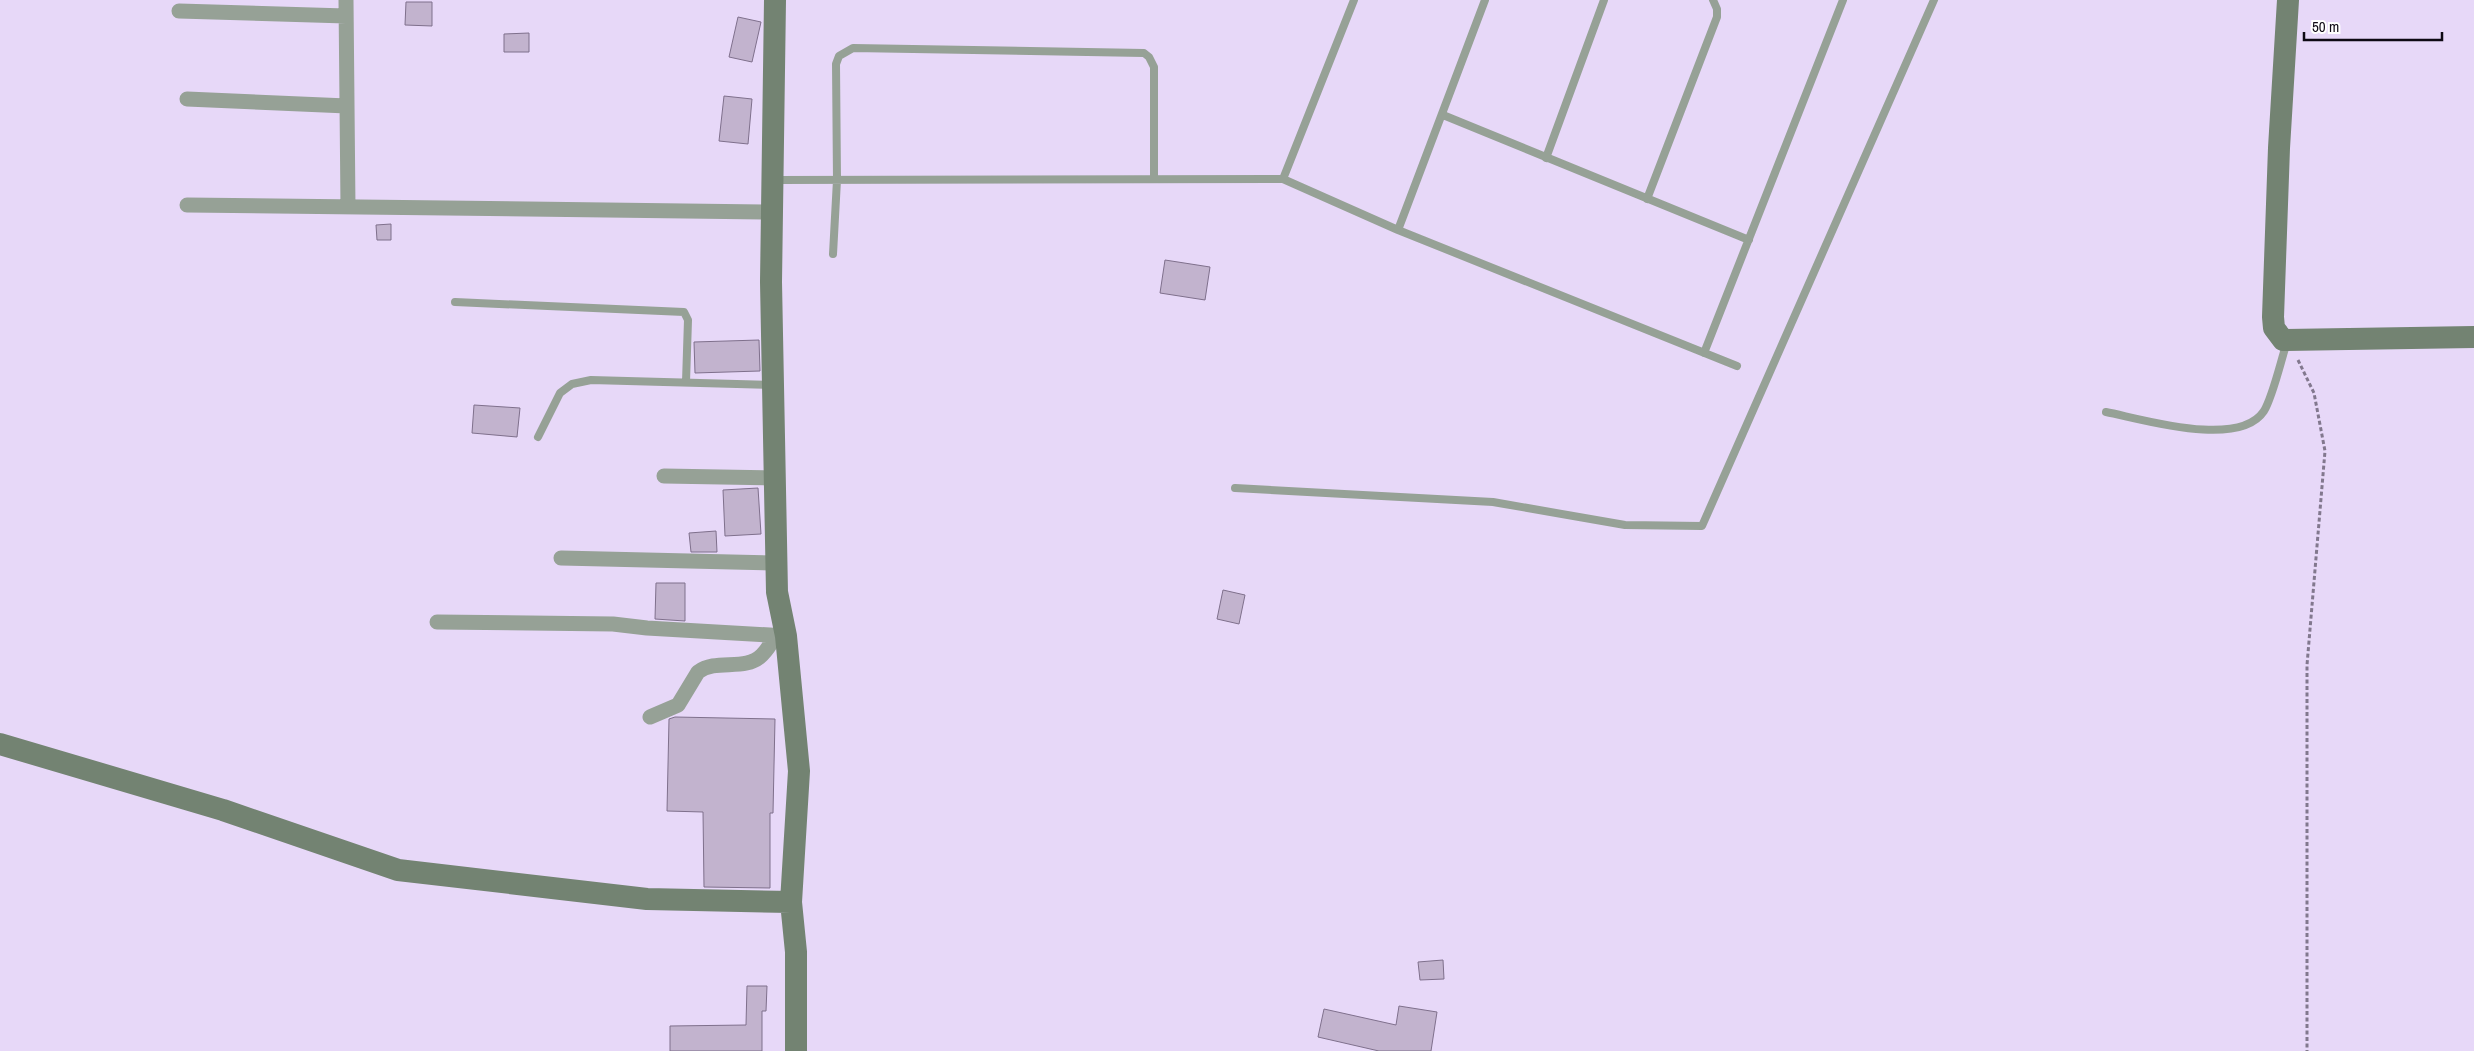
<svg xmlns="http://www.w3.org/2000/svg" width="2474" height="1051" viewBox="0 0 2474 1051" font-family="'Archivo Narrow',sans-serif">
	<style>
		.building { fill: #c2b3ce; stroke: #7f708c }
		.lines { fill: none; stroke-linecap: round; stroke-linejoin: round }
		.path { stroke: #82788e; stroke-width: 3; stroke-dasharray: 4 2.5; stroke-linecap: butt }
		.lane { stroke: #96a196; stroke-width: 8 }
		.street { stroke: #96a196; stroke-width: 15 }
		.secondary { stroke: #738372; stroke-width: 22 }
	</style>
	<rect width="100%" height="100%" fill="#e7d8f8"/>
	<path class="building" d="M406 2H432V26L405 25Z
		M738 17 761 22 752 62 729 57Z
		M529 33V52H504V34Z
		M724 96 752 99 748 144 719 141Z
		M391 224V240H377L376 225Z
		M1165 260 1210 267 1205 300 1160 293Z
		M759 340 760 371 695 373 694 342Z
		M474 405 520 408 517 437 472 433Z
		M758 488 761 534 725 536 723 490Z
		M716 531 717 552H691L689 533Z
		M656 583H685V621L655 619Z
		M1223 590 1245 595 1239 624 1217 619Z
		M675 717 775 719 773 813H770V888L704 887 703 812 667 811 669 719Z
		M1443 960 1444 979 1420 980 1418 962Z
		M747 986H767L766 1011H762V1051H670V1026L746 1025Z
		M1399 1006 1437 1012 1431 1051H1379L1318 1037 1324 1009 1396 1025Z"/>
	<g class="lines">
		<path class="path" d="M2298 360 2314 393 2325 451 2307 665V1051"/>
		<path class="lane" d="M1443 115 1749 240
			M1546 158 1604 0
			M1283 179 1354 0
			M775 180 1283 179 1398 230 1737 366
			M1647 199 1717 17V9L1713 0
			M1398 230 1485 0
			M833 254 837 180 836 64 839 56 853 48 1144 53 1149 57 1154 67V179
			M455 302 684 312 688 320 686 382
			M1704 353 1843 0
			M2106 412C2142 419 2239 449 2264 411 2273 396 2281 360 2287 342
			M538 437 560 393 572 384 591 380 771 385
			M1235 488 1493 502 1625 525 1702 526 1934 0"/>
		<path class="street" d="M346 0 348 207
			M179 11 346 16
			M187 99 347 106
			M187 205 772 212
			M664 476 775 478
			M561 558 777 563
			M437 622 613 624 647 628 786 636
			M650 717 678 705 698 672C717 658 745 672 762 655 768 649 772 642 776 635"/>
		<path class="secondary" d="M775 0 771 282 777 592 786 636 799 771 791 902 796 952V1051
			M2288 0 2279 148 2273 317 2274 328 2283 340 2474 337
			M0 744 223 810 398 870 647 899 791 902"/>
	</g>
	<path d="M2304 32v8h138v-8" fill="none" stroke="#0e0914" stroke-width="2.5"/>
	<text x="2312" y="32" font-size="15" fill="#0e0914" stroke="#ffffff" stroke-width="4" paint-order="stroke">50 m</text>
</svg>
